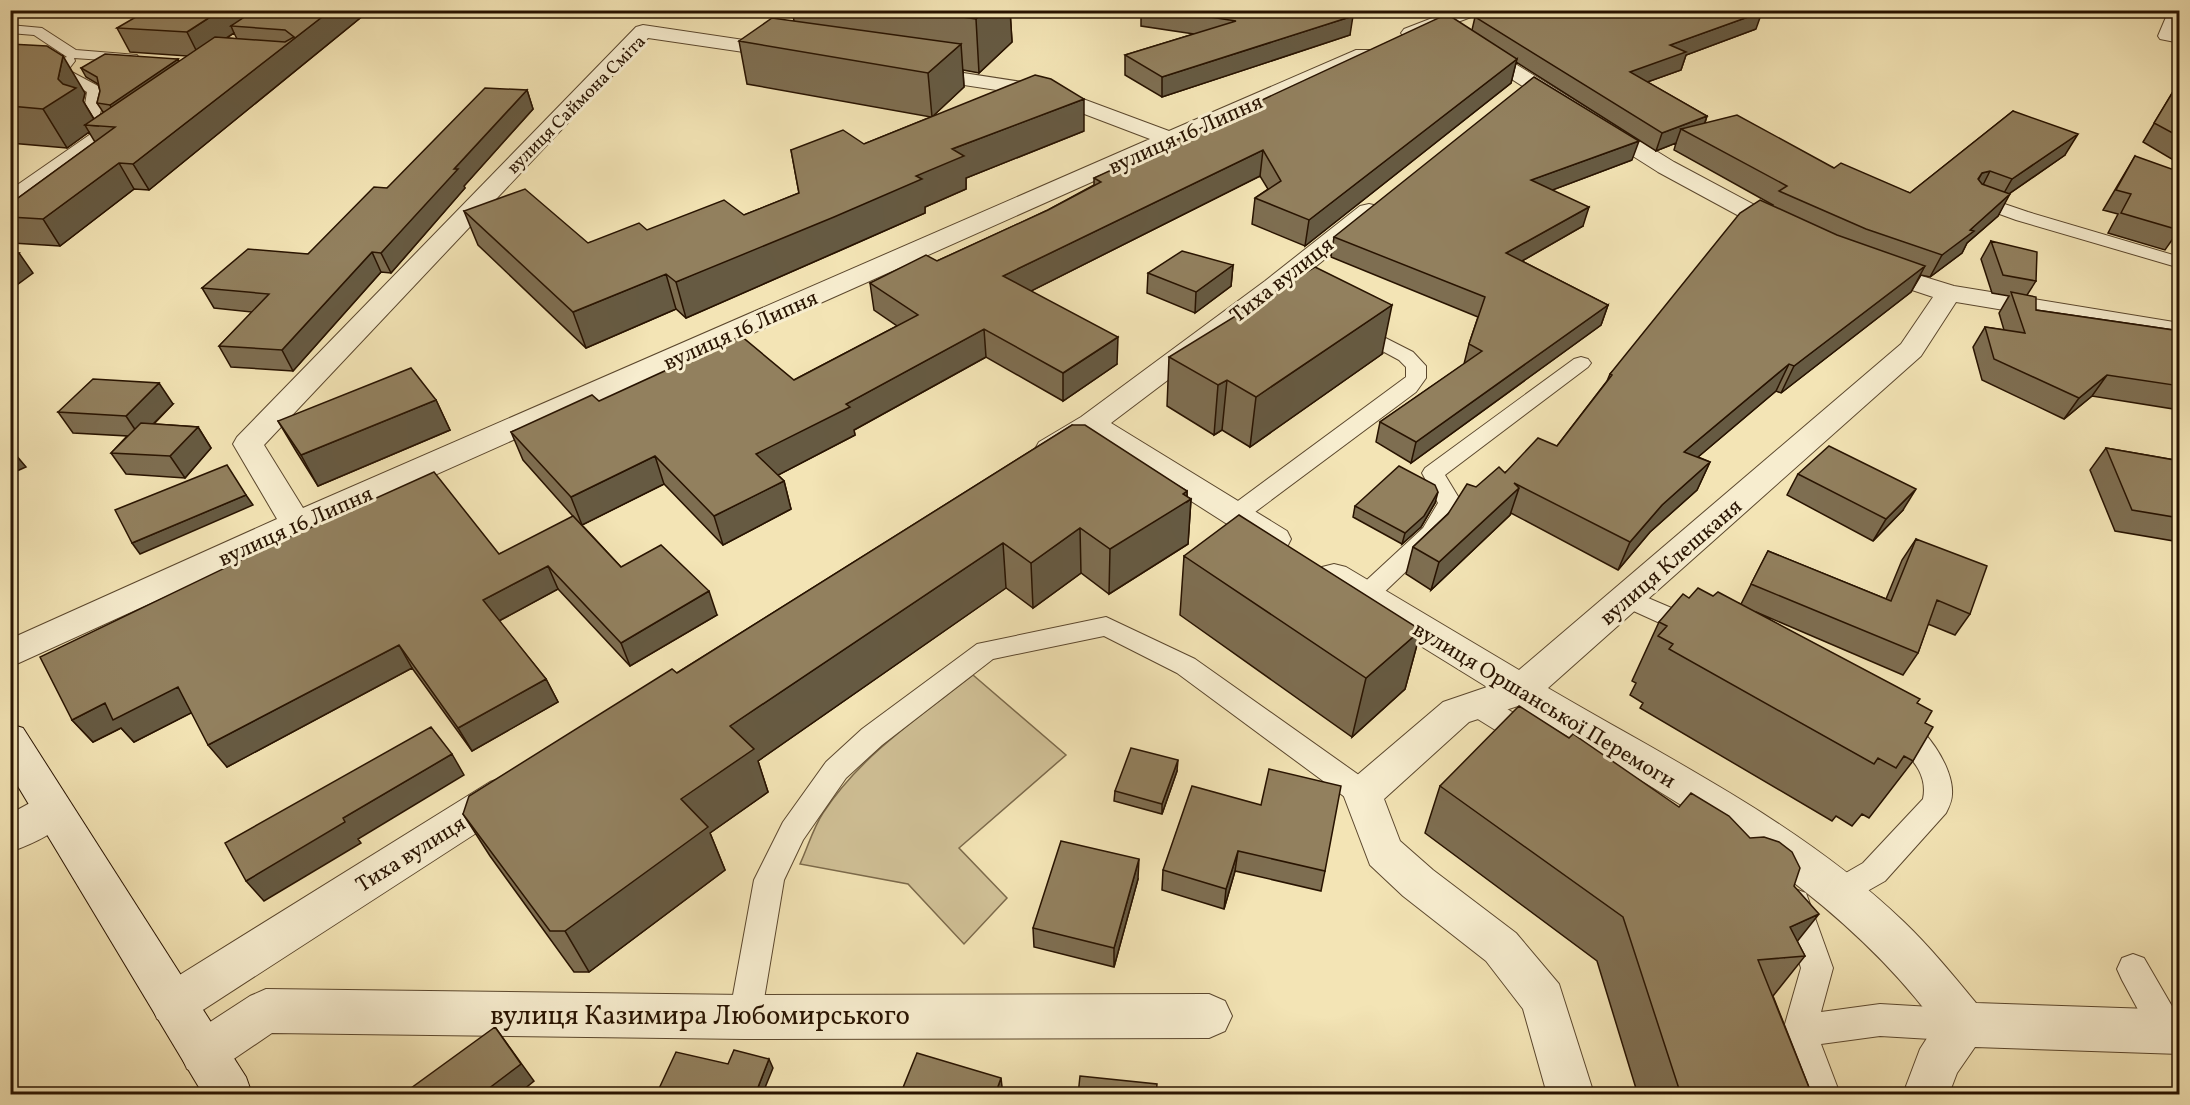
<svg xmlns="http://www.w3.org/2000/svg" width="2190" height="1105" viewBox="0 0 2190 1105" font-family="Vollkorn,serif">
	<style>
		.green { fill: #d0c096; stroke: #7c6a4b; stroke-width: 1.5 }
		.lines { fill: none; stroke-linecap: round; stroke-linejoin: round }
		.lane-casing { stroke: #5b472d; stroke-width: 2 }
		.street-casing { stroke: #5b472d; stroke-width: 2 }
		.secondary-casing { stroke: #281300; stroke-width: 2 }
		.lane { fill: #f7edcf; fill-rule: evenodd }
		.street { fill: #f7edcf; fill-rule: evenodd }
		.secondary { fill: #f7edcf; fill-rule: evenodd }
		.wall { fill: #7e6e51; stroke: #281300; stroke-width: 1.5; fill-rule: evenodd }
		.shaded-wall { fill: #665a42; stroke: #281300; stroke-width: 1.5 }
		.building { fill: #92805e; stroke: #281300; stroke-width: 1.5 }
		.labels { text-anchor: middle; stroke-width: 6; stroke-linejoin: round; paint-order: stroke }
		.far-street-label { font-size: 18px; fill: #281300; stroke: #f7edcf }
		.street-label { font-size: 22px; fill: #281300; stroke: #f7edcf }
		.near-street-label { font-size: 27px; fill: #281300; stroke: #f7edcf }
	</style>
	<rect width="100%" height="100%" fill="#f3e4b5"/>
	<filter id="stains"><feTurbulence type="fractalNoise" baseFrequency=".00333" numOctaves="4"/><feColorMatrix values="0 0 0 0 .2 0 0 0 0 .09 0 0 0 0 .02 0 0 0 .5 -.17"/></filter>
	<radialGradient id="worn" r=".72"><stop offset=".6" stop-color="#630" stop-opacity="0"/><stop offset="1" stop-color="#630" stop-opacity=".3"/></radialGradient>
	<path class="green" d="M973 675 1066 755 959 848 1007 898 964 944 908 884 800 864C808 847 813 828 823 813 861 755 919 717 973 675Z"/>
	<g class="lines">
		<g class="lane-casing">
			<path id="lane" d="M2169 10H2180V18L2173 33 2180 35V43L2160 39 2158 36Z
				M10 25 42 28 76 50 137 55 139 58 137 61 132 62 74 58 75 61 68 70 100 87 103 101 100 114 130 119 132 122 130 125 124 127 85 120 83 117 87 92 52 71 63 58 67 57 34 35 10 33Z
				M1978 195 2028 212 2180 257V268L2016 220 1972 204 1969 200 1972 196Z
				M1356 323 1413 352 1426 366V378L1416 392 1243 521 1235 523 1227 521 1223 515 1227 509 1406 377V367L1399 360 1349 333 1346 329 1349 325Z
				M1581 357 1588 359 1591 363 1588 367 1445 475 1462 503 1439 540 1375 601 1366 604 1357 601 1354 595 1357 589 1423 528 1438 503 1422 473 1425 468 1574 359Z
				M1627 589 1702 621 1706 628 1702 635 1693 638 1618 604 1615 598 1618 592Z
				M1106 617 1195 659 1373 785 1377 794 1373 803 1363 806 1353 803 1177 673 1104 636 993 659 882 745 846 778 803 840 784 880 761 1017 757 1028 745 1033 733 1028 729 1017 754 880 783 822 826 762 862 729 977 644Z
				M1478 694 1488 697 1541 730 1545 738 1541 746 1531 749 1521 746 1468 713 1465 705 1468 697Z
				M1898 714C1923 722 1954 767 1952 794 1952 801 1949 807 1946 813L1885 881 1841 906 1830 902 1826 892 1830 882 1863 863 1923 799C1930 765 1897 750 1884 725L1888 717Z
				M1795 889 1806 893 1833 968 1821 1012 1880 1004 1965 1009 1977 1014 1981 1025 1977 1036 1965 1041 1880 1036 1821 1044 1840 1094H1806L1783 1031 1801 968 1780 903 1784 893Z
				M2133 954 2144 958 2180 1020V1043L2168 1048 2156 1043 2122 980 2117 969 2122 958Z"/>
		</g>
		<g class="street-casing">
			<path id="street" d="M1453 10H1481L1479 14 1418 37H1404L1401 33 1404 29Z
				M643 25 784 46 791 48 794 52 791 56 784 58 648 38 264 445 303 508 1150 139 1037 96 918 78 911 76 908 72 911 68 918 66 1048 86 1169 131 1356 50H1370L1373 54 1370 58 307 532 10 667V639L277 519 233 444 237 437 636 27Z
				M1476 42 1483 44 1674 162 1794 226 1797 231 1794 236 1785 238 1776 236 1658 172 1469 52 1466 48 1469 44Z
				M129 111 137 113 140 118 137 123 18 206 10 208V190L121 113Z
				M1369 204 1378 206 1381 211 1378 216 1283 293 1111 423 1287 531 1291 539 1287 547 1275 550 1263 547 1091 437C1074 448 1060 461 1039 456L1035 449 1039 442 1081 417 1265 281 1360 206Z
				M1873 261 1954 286 2180 323V339L1956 302 1921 356 1548 688C1669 759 1802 824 1904 922 1930 947 1953 975 1976 1003L2180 1010V1054L1975 1047 1957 1073 1949 1094H1903L1920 1049 1936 1024C1829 880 1667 798 1518 706L1469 722 1384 799 1400 841 1433 870 1516 933 1559 984 1594 1094H1547L1523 1009 1486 961 1403 896 1370 865 1343 794 1349 782 1443 702 1487 687 1322 585 1317 576 1322 567 1334 564 1346 567 1519 670 1901 344 1933 297 1864 274 1860 269 1864 264Z
				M504 777 518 782 524 794 518 806 189 1019 173 1025 157 1019 151 1004 157 989 490 782Z
				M53 793 67 798 73 810C63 831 32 844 10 852V814L39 798Z
				M266 989 745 995 1209 994 1225 1001 1232 1016 1225 1031 1209 1038 745 1039 272 1033 219 1069 203 1076 187 1069 180 1053 187 1037 250 996Z"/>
		</g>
		<g class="secondary-casing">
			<path id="secondary" d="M10 724 23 728 246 1077 252 1094H203L10 773Z"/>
		</g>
		<use href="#lane" class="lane"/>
		<use href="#street" class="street"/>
		<use href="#secondary" class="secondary"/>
	</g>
	<path class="wall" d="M177 10H370L149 190 134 189 60 246 12 243 10 241V204L95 142 89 132 67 148 10 143V44L85 93 83 101 94 119 104 112H103L97 103 100 91 98 84 86 77 81 68 178 59 179 62 188 56 130 52 117 28 172 14ZM234 33 237 39 227 38Z
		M792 10H1010L1012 42 979 73 963 70 964 87 933 116 1084 131 966 178V189L925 207V213L839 251 686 318 676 309 586 348 478 245 464 211 588 243 647 230 744 215 799 193 791 150 864 144 931 117 747 84 739 41 794 21Z
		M1141 10H1351L1350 35 1162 97 1125 75V55L1194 34 1141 26Z
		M1475 17 1756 29 1686 55 1681 70 1647 82 1707 116 1705 123 1834 168 1910 193 2013 111 2065 155 2009 194 1998 216 1967 243 1962 253 1930 277 1921 275 1911 292 1781 393 1776 391 1698 457 1710 462 1697 490 1650 532 1618 570 1511 513 1510 515 1431 590 1406 574 1413 547 1476 487 1557 446 1607 381 1610 374 1773 205 1674 150 1676 143 1656 151 1516 62 1511 83 1305 246 1252 224 1255 198 1268 189 1260 176 1031 291 1117 364 1063 401 986 357 854 430 855 435 778 475 784 481 791 509 723 545 664 484 582 525 621 567 717 615 630 666 558 589 499 621 546 679 558 702 472 751 412 668 227 767 192 712 134 742 121 728 93 742 72 720 579 523 523 460 511 432 599 401 794 380 897 326 874 310 870 283 937 261 1048 210 1094 185V178L1472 30Z
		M2180 80V164L2143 142Z
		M527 90 533 109 464 186 465 188 391 273 381 272 293 371 231 367 219 346 252 312 214 308 202 288 308 254 387 188Z
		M2135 156 2179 230 2165 250 2108 233 2118 214 2103 210Z
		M1632 160 1552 190 1583 226 1522 261 1608 305 1601 325 1411 463 1376 442 1380 422 1464 364 1469 344 1478 317 1331 257 1334 237Z
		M1991 241 2036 281 2027 295 2036 310 2180 331V410L2092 396 2064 419 1982 380 1973 347 1985 327 2004 330 1999 313 2009 296 1992 293 1981 259Z
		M1233 265 1231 286 1195 313 1147 293 1148 273Z
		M1382 354 1250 447 1222 430 1214 435 1167 406 1169 357Z
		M436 400 450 430 318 486 296 451 278 421Z
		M173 404 154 424 198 427 211 448 185 478 126 474 111 453 127 436 73 433 58 412Z
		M1072 425 1187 491V497L1191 499 1188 544 1109 594 1081 573 1033 608 1006 588 758 761 768 792 710 833 725 870 589 972H574L490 856 463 814 677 673Z
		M2106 448 2180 461V542L2115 531 2090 470Z
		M1798 474 1903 510 1873 541 1787 495Z
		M1435 503 1421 527 1402 544 1353 517 1355 506Z
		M1916 539 1970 614 1955 635 1928 624 1918 653 1903 675 1756 612 1917 703 1925 723 1913 761 1869 818 1862 814 1852 826 1836 816 1832 821 1640 708 1643 703 1630 695 1636 683 1632 681 1659 622 1689 598 1713 596 1741 604 1768 551 1886 599 1902 560Z
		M1184 556 1421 630 1405 689 1352 737 1180 615Z
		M1177 771 1162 814 1114 801 1115 791Z
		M1440 786 1794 886 1797 941 1805 956 1773 996 1812 1095H1638L1597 961 1425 833Z
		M1261 805 1325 871 1321 891 1235 871 1224 909 1162 890 1163 870Z
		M1138 879 1114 967 1034 947 1033 928Z"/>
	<path class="shaded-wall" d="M221 10H268L231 26 234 33 199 56 187 32Z
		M331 10H370L149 190 133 164Z
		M986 10H1010L1012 42 979 73 976 19Z
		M1762 12 1756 29 1686 55 1681 70 1625 90 1630 72 1670 45Z
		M1353 16 1350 35 1162 97V77Z
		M961 44 964 87 932 117 928 73Z
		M63 56 85 93 83 101 98 126 85 125 89 132 67 148 43 109 58 79Z
		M178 59 182 68 115 114 110 105Z
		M1517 59 1511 83 1305 246 1309 220Z
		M527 90 533 109 464 186 465 188 391 273 381 253 454 169Z
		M1084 99V131L966 178V189L925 207V213L686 318 676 282 916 176 952 149Z
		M1707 116 1701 134 1681 129 1676 143 1656 151 1662 133Z
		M2078 134 2065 155 2000 200 2012 179Z
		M1639 141 1632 160 1526 200 1531 180Z
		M1263 150 1260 176 1005 304 1003 276Z
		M119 163 134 189 60 246 43 219Z
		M1990 171 1979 193 1967 200 1982 173Z
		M2010 194 1998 216 1967 243 1962 253 1930 277 1942 255Z
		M1589 207 1583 226 1501 273 1506 253Z
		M372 252 381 272 293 371 282 350Z
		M19 253 33 273 10 290V259Z
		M1233 265 1231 286 1195 313 1196 292Z
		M1925 266 1911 292 1781 393 1794 366Z
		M666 274 676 309 586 348 573 312Z
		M1392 305 1382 354 1250 447 1256 397Z
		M1608 305 1601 325 1411 463 1416 442Z
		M984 329 986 357 854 430 855 435 763 483 756 454 846 404Z
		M1118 337 1117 364 1063 401V373Z
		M1789 364 1776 391 1672 479 1684 452Z
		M2107 375 2092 396 2064 419 2079 398Z
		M1227 380 1222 430 1214 435 1218 385Z
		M159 383 173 404 140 437 126 416Z
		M436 400 450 430 318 486 301 455Z
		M198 427 211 448 185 478 170 456Z
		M10 448 26 467 10 474Z
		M655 456 664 484 582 525 571 497Z
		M1710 462 1697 490 1650 532 1618 570 1630 542 1662 505Z
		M784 481 791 509 723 545 714 516Z
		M1519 488 1510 515 1431 590 1439 562Z
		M1916 489 1903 510 1873 541 1886 519Z
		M1187 491V502L1191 499 1188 544 1109 594 1110 549Z
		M1438 492 1435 503 1421 527 1402 544 1405 533Z
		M246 495 253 505 140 554 132 543Z
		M1080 528 1081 573 1033 608 1031 563Z
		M1003 543 1006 588 758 761 768 792 710 833 725 870 589 972 565 931 681 799 730 726Z
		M548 566 558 589 495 623 483 600Z
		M709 591 717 615 630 666 621 643Z
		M1421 630 1405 689 1352 737 1366 678Z
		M399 645 412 668 227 767 208 745Z
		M546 679 558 702 472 751 458 728Z
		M178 687 197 710 134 742 121 728 93 742 72 720 105 703Z
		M452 754 464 775 358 839 361 843 264 901 246 881 343 818Z
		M1178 760 1177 771 1162 814V804Z
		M1238 851 1235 871 1224 909 1226 889Z
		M1139 859 1138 879 1114 967V948Z
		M1819 914 1784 958 1790 927Z
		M495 1027 534 1081 517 1095H480Z
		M769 1059 773 1068 762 1095H755Z
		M1001 1078 1003 1095H995Z"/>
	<path class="building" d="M177 10H221L187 32 117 28 146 11 172 14Z
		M255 10H331L133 164 119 163 43 219 10 217V204L115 127 85 125 215 37 285 42 294 37 285 30 231 26Z
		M913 10H986L976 19Z
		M1165 10H1351L1353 16 1162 77 1125 55 1236 21Z
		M1496 10H1758L1762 12 1670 45 1686 52 1630 72 1707 116 1662 133 1475 17Z
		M1447 14 1517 59 1309 220 1255 198 1281 181 1263 150 1003 276 1118 337 1063 373 984 329 846 404 850 407 756 454 784 481 714 516 655 456 571 497 511 432 592 395 599 401 741 336 794 380 918 315 870 283 926 255 937 261 1048 210 1101 182 1094 178Z
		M772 18 961 44 928 73 739 41Z
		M10 44 47 46 63 56 58 79 63 84 76 88 43 109 10 106Z
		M105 54 178 59 110 105 97 103 100 91 97 77 81 68Z
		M1035 75 1051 79 1084 99 952 149 964 156 916 176 922 179 834 217 676 282 666 274 573 312 464 211 525 189 588 243 639 223 647 230 724 200 744 215 799 193 791 150 843 130 864 144Z
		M1534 77 1639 141 1531 180 1589 207 1506 253 1608 305 1416 442 1380 422 1482 351 1469 344 1485 297 1334 237Z
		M2180 80V137L2154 123Z
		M485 88 527 90 454 169H458L381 253 372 252 282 350 219 346 269 294 202 288 248 249 308 254 374 187 387 188Z
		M2013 111 2078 134 2012 179 1990 171 1982 173 1978 179 1982 184 2010 194 1970 230 1974 231 1942 255 1866 229 1779 191 1787 186 1681 129 1737 115 1834 168 1841 163 1910 193Z
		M2135 156 2180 172V228L2179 230 2121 213 2131 194 2116 190Z
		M1760 200 1837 235 1925 266 1794 366 1789 364 1684 452 1710 462 1662 505 1630 542 1514 483 1519 488 1439 562 1413 547 1448 514 1467 484 1476 487 1499 467 1505 473 1538 438 1557 446 1612 375 1610 374 1740 213Z
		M1991 241 2037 252 2036 281 2003 275Z
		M1182 251 1233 265 1196 292 1148 273Z
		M10 252 19 253 10 259Z
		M1315 267 1392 305 1256 397 1227 380 1218 385 1169 357Z
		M2011 292 2036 297V310L2180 331V386L2107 375 2079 398 1994 359 1985 327 2025 333Z
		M411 368 436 400 301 455 278 421Z
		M93 379 159 383 126 416 58 412Z
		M141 423 198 427 170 456 111 453Z
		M1072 425H1085L1187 491 1183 494 1191 499 1110 549 1080 528 1031 563 1003 543 730 726 754 749 681 799 708 827 565 931H550L463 814 469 796 672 669 677 673Z
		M1829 446 1916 489 1886 519 1798 474Z
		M2106 448 2180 461V518L2132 510Z
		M227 465 246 495 132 543 115 510Z
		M1399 466 1435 485 1438 492 1424 516 1405 533 1355 506Z
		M434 472 499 554 573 516 621 567 661 545 709 591 621 643 548 566 483 600 546 679 458 728 399 645 208 745 178 687 113 720 105 703 72 720 40 657 283 540Z
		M1239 515 1421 630 1366 678 1184 556Z
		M1916 539 1987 566 1970 614 1937 600 1918 653 1751 584 1768 551 1891 601Z
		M1698 588 1713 596 1718 592 1920 699 1917 703 1932 711 1925 723 1933 727 1913 761 1904 756 1896 768 1878 758 1874 764 1669 649 1673 644 1658 636 1667 626 1659 622 1683 594 1689 598Z
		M1519 706 1569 738 1573 734 1679 807 1691 793 1729 816 1750 838 1764 837 1779 842 1792 852 1800 868 1794 886 1819 914 1790 927 1805 956 1758 960 1812 1095H1681L1623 917 1440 786Z
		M431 727 452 754 343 818 345 822 246 881 225 843Z
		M1131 748 1178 760 1162 804 1115 791Z
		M1269 769 1341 786 1325 871 1238 851 1226 889 1163 870 1192 786 1261 805Z
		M1061 841 1139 859 1114 948 1033 928Z
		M495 1027 521 1064 480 1095H409L407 1091Z
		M734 1050 769 1059 755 1095H656L676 1052 728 1064Z
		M917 1053 1001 1078 995 1095H900Z
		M1080 1076 1157 1084 1156 1095H1078Z"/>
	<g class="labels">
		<g class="far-street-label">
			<text transform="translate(576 104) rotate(-45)" y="6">вулиця Саймона Сміта</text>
		</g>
		<g class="street-label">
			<text transform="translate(1185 133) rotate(-24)" y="8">вулиця 16 Липня</text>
			<text transform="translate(1281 279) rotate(-38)" y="8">Тиха вулиця</text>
			<text transform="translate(740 329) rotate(-24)" y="8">вулиця 16 Липня</text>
			<text transform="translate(295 525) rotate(-24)" y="8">вулиця 16 Липня</text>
			<text transform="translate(1670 561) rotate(-41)" y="8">вулиця Клешканя</text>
			<text transform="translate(1545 704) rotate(31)" y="8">вулиця Оршанської Перемоги</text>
			<text transform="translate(410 853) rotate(-32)" y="8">Тиха вулиця</text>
		</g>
		<g class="near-street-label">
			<text x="700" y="1024">вулиця Казимира Любомирського</text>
		</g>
	</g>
	<rect width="2190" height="1105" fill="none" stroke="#f3e4b5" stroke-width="36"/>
	<rect x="12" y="12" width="2166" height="1081" fill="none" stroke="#281300" stroke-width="3"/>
	<rect x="18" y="18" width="2154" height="1069" fill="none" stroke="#281300" stroke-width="1.5"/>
	<rect width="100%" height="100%" filter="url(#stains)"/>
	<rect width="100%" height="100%" fill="url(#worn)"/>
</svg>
